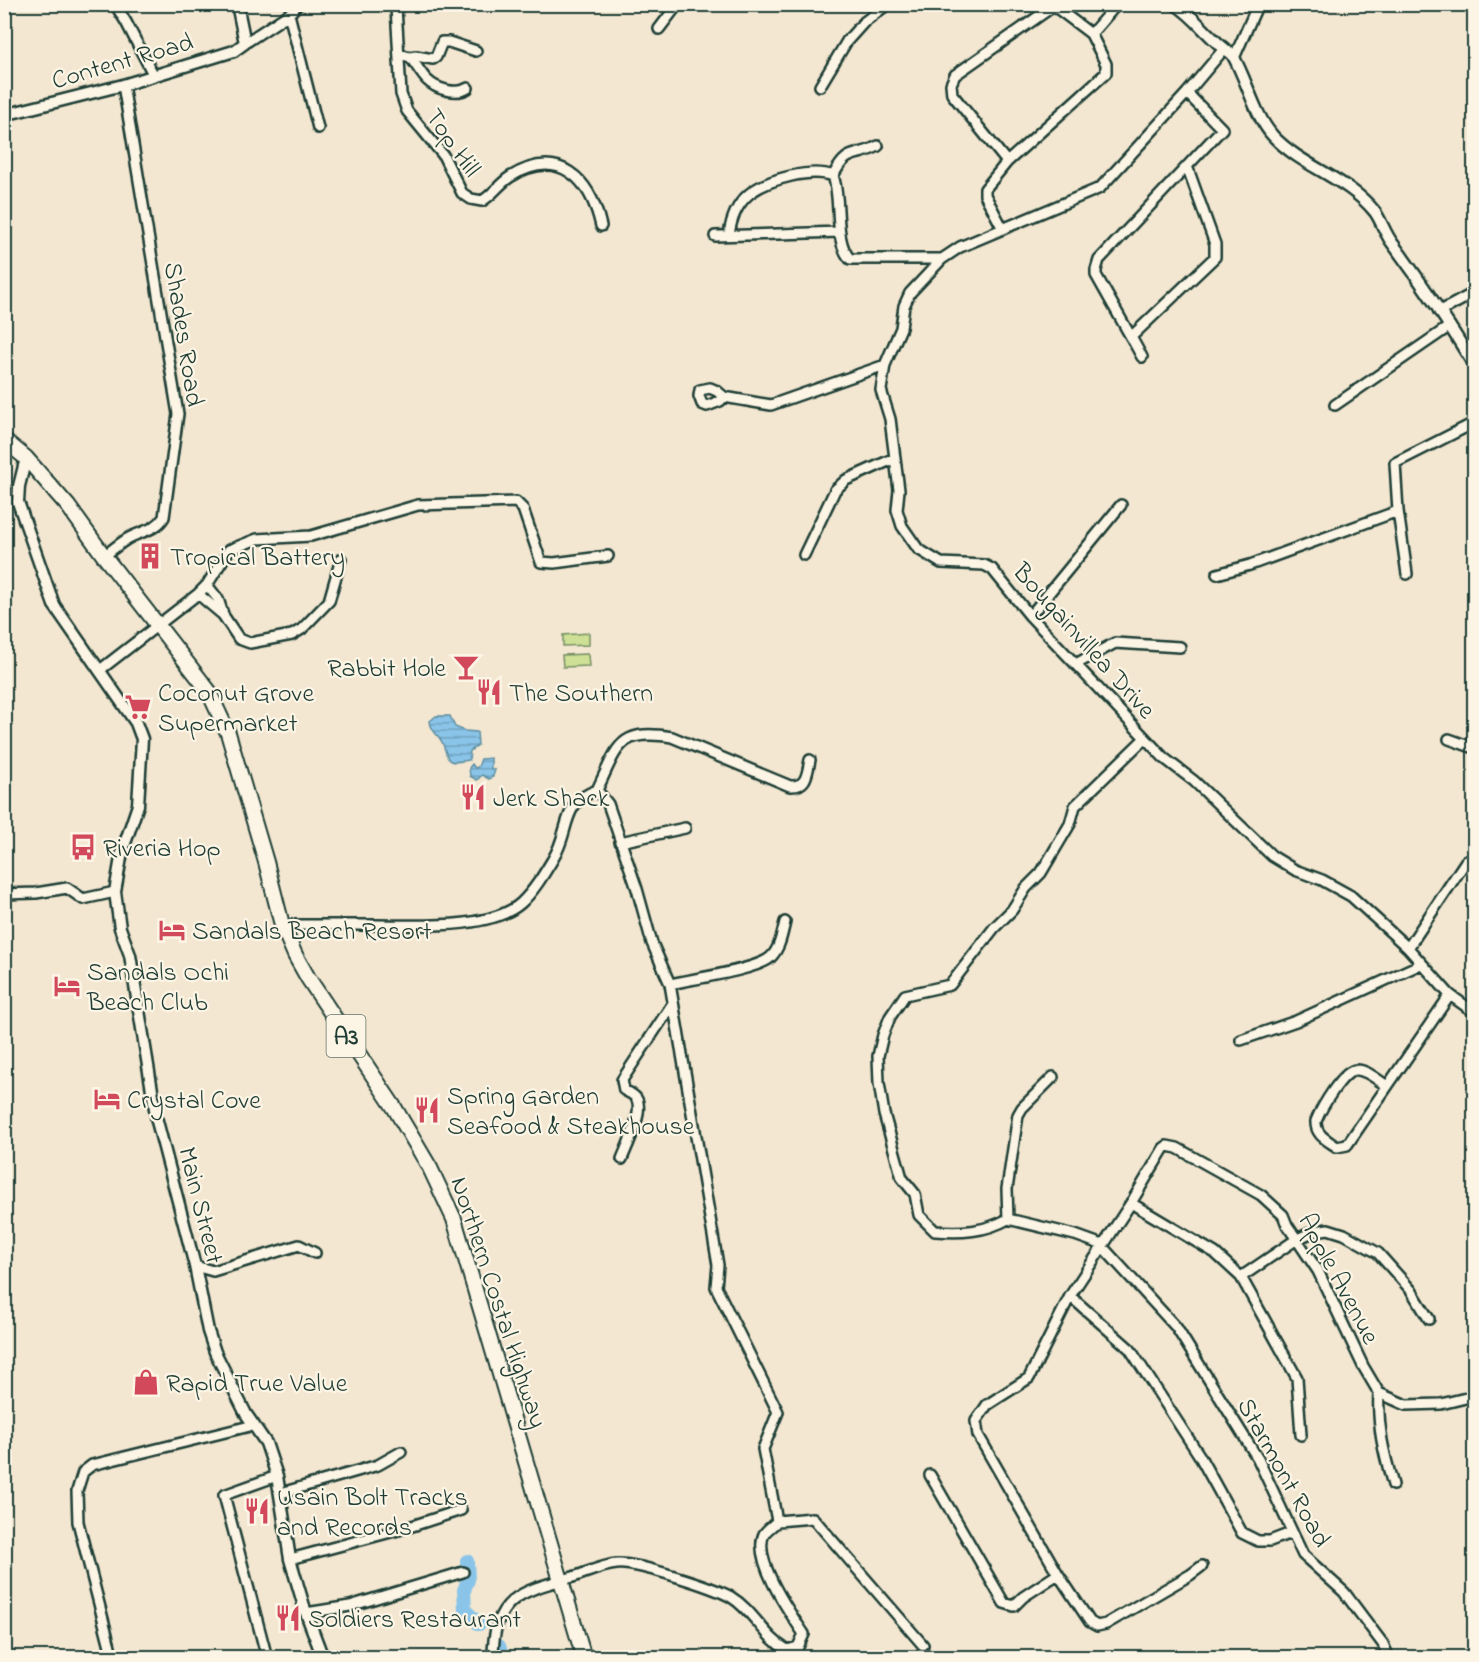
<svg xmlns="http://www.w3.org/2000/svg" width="1479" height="1662" viewBox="0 0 1479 1662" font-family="'Indie Flower',sans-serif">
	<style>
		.park { fill: #cde095; stroke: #768e64; stroke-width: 1.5 }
		.water { fill: url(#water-rules); stroke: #5f8fa1; stroke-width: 1.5 }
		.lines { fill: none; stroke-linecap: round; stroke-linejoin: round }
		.river { stroke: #8ac5e9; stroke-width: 14 }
		.minor-casing { stroke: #1f3d34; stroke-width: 14 }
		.tertiary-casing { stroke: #1f3d34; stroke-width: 15 }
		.primary-casing { stroke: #1f3d34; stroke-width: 18 }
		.minor { stroke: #fcf5e5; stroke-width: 9 }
		.tertiary { stroke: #fcf5e5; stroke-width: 10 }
		.primary { stroke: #fcf5e5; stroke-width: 14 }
		.labels { text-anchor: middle; stroke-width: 4.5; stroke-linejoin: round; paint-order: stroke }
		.shield { fill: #fcf5e5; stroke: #617469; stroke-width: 1.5 }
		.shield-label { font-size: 24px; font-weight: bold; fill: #1f3d34 }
		.street-label { font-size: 26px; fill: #1f3d34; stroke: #fcf5e5 }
		.poi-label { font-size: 26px; fill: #1f3d34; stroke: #fcf5e5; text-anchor: start }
	</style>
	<defs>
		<pattern id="water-rules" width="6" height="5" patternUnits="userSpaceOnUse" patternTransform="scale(1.5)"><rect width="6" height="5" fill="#8ac5e9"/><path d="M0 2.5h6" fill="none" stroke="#70a1be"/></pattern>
	</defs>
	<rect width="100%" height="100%" fill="#f3e7d1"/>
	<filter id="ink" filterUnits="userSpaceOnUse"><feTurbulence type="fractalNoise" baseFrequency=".0167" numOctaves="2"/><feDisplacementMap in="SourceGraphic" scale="12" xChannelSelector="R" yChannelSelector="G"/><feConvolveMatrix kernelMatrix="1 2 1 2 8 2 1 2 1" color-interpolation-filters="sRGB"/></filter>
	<g filter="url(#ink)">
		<path class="park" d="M589 633V645L563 646V635Z
			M588 654 589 666 563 667 562 655Z"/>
		<path class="water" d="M436 716H450L455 727 465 731 477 732 478 745 470 751 469 760C443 765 450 760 442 742 438 734 431 732 430 721Z
			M491 758V769L495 770 493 776 489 779 482 775 477 780 470 776 469 768 472 764 475 768 478 767 481 759Z"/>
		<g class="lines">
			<path class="river" d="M467 1561 468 1580 464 1590 465 1610 479 1624
				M499 1646 503 1658"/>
			<g class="minor-casing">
				<path id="minor" d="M115 4 126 22 154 76
					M392 4 396 7 401 94 407 111 443 155 462 193 471 199 482 201C493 195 499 184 510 177 559 147 590 178 601 226
					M289 14 318 128
					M659 29 678 4
					M245 43 289 14 298 4
					M1224 49 1187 93 1100 188 960 247 942 259 910 293 904 306 901 328 885 365 881 390 890 419 899 490 897 510 902 526 918 549 941 563 984 565 992 569 1030 616 1164 758 1194 781 1272 856 1295 870 1322 880 1351 896 1408 948 1450 995 1474 1012
					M399 54 410 57C416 64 421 74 427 80 437 90 457 95 468 88
					M410 57 416 56 433 59 436 57 442 42H449L476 51
					M1234 58 1258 4
					M820 86 847 41 864 22 888 4
					M1187 93 1222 129 1099 260 1096 270V275L1131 337 1215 257V244L1187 166
					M1007 162 952 94 951 84 955 75 1052 7 1058 9 1091 34 1117 4
					M833 176C842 199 833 241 850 259H942
					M833 176C849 146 855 159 878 146
					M1003 229 985 195V189L1007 162 1106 73V64L1091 34
					M729 235C734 197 756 184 791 176 805 173 820 171 833 176
					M715 236 840 232
					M1439 312 1474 293
					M1131 337 1142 357
					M724 397 720 401 707 406 702 404 699 396 700 390 710 388 717 391 724 397 771 405 885 365
					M1335 405 1450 326
					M804 555 835 490 846 480 895 458
					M104 556C112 550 119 544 127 539 140 531 156 531 164 517L178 414 123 85
					M1217 574 1250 565 1398 511
					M1407 574 1398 511 1395 463 1474 423
					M207 585 218 599 223 614
					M198 594 223 615 239 639 250 643 292 635 302 629 329 601 341 559
					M1030 616 1121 505
					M1076 664 1115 643 1180 647
					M100 670 198 594 207 585 229 550 257 539 311 536 418 505 516 502 523 509 541 562 554 563 608 556
					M1449 739 1474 748
					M597 790C618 747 618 728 672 737L790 786C807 787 807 774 810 760
					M620 842 685 828
					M4 894 36 893 67 888 83 899 115 892
					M282 925C314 925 346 925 378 925 417 925 491 930 521 903 534 891 544 874 553 859 571 830 560 803 597 790L608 804 637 889 652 943 670 984 718 1265 716 1287 778 1412 763 1449 777 1521
					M1408 948 1466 861
					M670 984C691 979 758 970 771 957 780 948 782 934 785 922
					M1241 1040 1296 1021 1421 964
					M1053 1077 1022 1108 1018 1115 1007 1189 1008 1219C985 1232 961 1233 935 1231L919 1215 915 1194 902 1178 884 1114 879 1083 878 1056 883 1035 890 1017 905 995 950 985 994 928 1012 910 1026 888 1041 873 1070 824 1075 806 1145 738
					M1387 1086C1379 1081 1367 1070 1357 1070 1343 1069 1321 1109 1316 1121 1315 1135 1327 1140 1337 1147L1347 1145 1450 995
					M622 1159C627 1146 645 1110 636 1098 634 1095 628 1092 624 1090L622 1080 673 1003
					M1131 1203 1215 1253 1241 1277 1297 1378 1301 1435
					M1008 1219 1075 1235 1100 1244 1176 1327 1258 1459 1303 1555 1344 1592 1383 1644 1389 1658
					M195 1266 213 1271 299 1245 315 1253
					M1241 1277 1297 1239 1315 1231 1328 1229 1344 1234 1378 1253 1411 1290 1429 1319
					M1070 1296 1130 1349 1199 1455 1242 1533 1258 1541H1270L1291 1533
					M1379 1393C1377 1426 1384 1454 1393 1485
					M930 1475 1004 1603 1014 1606 1023 1597 1058 1574
					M281 1493 378 1465 401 1452
					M290 1559 406 1528 461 1510
					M1202 1566 1190 1575 1106 1624 1097 1626 1090 1622 1058 1574 978 1435 976 1421 987 1405 1029 1378 1070 1296 1131 1203 1164 1148 1167 1146 1177 1148 1261 1195 1283 1215 1287 1225 1318 1271 1363 1366 1379 1393 1406 1405 1441 1404 1474 1396
					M306 1613 350 1606 463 1572
					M113 1658 78 1522 77 1491 83 1472 92 1465 254 1425
					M267 1658 224 1495 277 1476
					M493 1658C493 1596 522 1591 573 1577 586 1573 603 1565 617 1564 636 1562 713 1587 731 1597 754 1611 764 1637 787 1650L798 1647 804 1634C790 1613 752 1559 764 1534 766 1530 774 1525 777 1521L813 1518 923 1645"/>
			</g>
			<g class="tertiary-casing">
				<path id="tertiary" d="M1175 4C1197 18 1211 41 1232 54 1247 79 1254 115 1273 136 1302 167 1348 178 1375 212 1382 222 1385 234 1393 244 1422 283 1449 324 1474 365
					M4 115 123 85 234 51 245 43 237 4
					M26 458 19 486 18 502 54 605 136 723 142 739 138 805 122 852 115 892 120 928 130 955 157 1121 195 1266 208 1331 215 1352 246 1414 266 1443 277 1476 290 1559 306 1613 323 1658"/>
			</g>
			<g class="primary-casing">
				<path id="primary" d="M4 440 26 458 68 506 104 556 208 690 228 733 266 862 282 925 295 955 308 978 394 1107 430 1168 454 1219 584 1658"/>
			</g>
			<use href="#minor" class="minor"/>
			<use href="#tertiary" class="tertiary"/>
			<use href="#primary" class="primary"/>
		</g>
	</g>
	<defs>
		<g id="building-bare" transform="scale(2.07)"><path d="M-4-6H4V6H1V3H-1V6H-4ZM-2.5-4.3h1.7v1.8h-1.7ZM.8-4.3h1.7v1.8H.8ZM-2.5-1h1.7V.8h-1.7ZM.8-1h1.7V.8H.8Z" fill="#d1495b" stroke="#fcf5e5" stroke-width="2.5" paint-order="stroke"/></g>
		<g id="bar-bare" transform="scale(2.07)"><path d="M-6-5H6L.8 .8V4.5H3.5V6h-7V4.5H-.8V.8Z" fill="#d1495b" stroke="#fcf5e5" stroke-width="2.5" paint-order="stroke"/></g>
		<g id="restaurant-bare" transform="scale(2.07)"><path d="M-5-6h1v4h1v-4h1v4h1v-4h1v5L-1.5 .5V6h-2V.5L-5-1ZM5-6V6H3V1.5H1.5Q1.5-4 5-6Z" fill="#d1495b" stroke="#fcf5e5" stroke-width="2.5" paint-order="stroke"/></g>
		<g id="supermarket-bare" transform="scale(2.07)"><path d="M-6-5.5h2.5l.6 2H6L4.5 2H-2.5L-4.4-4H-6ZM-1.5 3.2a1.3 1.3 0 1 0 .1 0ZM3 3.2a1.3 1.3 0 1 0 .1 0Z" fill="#d1495b" stroke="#fcf5e5" stroke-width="2.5" paint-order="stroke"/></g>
		<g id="bus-bare" transform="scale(2.07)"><path d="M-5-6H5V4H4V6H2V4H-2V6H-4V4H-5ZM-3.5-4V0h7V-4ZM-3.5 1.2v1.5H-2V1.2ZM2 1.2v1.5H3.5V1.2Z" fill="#d1495b" stroke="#fcf5e5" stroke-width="2.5" paint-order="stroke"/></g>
		<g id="hotel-bare" transform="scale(2.07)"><path d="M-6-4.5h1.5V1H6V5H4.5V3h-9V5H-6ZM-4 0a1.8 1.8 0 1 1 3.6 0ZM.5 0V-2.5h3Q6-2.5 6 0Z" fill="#d1495b" stroke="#fcf5e5" stroke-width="2.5" paint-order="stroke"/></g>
		<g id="shop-bare" transform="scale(2.07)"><path d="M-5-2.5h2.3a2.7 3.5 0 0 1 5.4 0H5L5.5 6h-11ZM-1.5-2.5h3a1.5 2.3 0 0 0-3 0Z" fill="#d1495b" stroke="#fcf5e5" stroke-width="2.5" paint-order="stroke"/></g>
	</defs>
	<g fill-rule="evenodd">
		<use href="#building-bare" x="150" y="556"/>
		<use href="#bar-bare" x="466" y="667"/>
		<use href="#restaurant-bare" x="489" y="692"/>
		<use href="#supermarket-bare" x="138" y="707"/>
		<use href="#restaurant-bare" x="473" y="797"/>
		<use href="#bus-bare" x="83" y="847"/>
		<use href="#hotel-bare" x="172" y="930"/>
		<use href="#hotel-bare" x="67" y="986"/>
		<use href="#hotel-bare" x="107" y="1099"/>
		<use href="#restaurant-bare" x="427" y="1110"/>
		<use href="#shop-bare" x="146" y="1382"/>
		<use href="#restaurant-bare" x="257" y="1511"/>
		<use href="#restaurant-bare" x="288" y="1618"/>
	</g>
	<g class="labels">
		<rect class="shield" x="326.5" y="1015" width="39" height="42" rx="4.5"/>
		<g class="shield-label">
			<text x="346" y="1044">A3</text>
		</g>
		<g class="street-label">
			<text transform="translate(122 60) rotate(-16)" y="9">Content Road</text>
			<text transform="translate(454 142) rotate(55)" y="9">Top Hill</text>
			<text transform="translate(185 334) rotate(81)" y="9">Shades Road</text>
			<text transform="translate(1085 640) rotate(48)" y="9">Bougainvillea Drive</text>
			<text transform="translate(202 1205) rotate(76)" y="9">Main Street</text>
			<text transform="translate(1340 1278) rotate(62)" y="9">Apple Avenue</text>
			<text transform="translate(500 1302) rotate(72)" y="9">Northern Costal Highway</text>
			<text transform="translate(1285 1472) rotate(61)" y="9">Starmont Road</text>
		</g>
		<g class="poi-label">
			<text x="170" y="565">Tropical Battery</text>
			<text x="446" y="676" text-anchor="end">Rabbit Hole</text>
			<text x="158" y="701">Coconut Grove<tspan x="158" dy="30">Supermarket</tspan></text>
			<text x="509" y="701">The Southern</text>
			<text x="493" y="806">Jerk Shack</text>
			<text x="103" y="856">Riveria Hop</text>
			<text x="192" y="939">Sandals Beach Resort</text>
			<text x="87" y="980">Sandals Ochi<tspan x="87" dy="30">Beach Club</tspan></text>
			<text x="447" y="1104">Spring Garden<tspan x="447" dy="30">Seafood &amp; Steakhouse</tspan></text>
			<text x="127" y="1108">Crystal Cove</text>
			<text x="166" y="1391">Rapid True Value</text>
			<text x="277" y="1505">Usain Bolt Tracks<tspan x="277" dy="30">and Records</tspan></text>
			<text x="308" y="1627">Soldiers Restaurant</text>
		</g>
	</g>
	<rect width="1479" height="1662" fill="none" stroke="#fcf5e5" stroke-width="24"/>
	<rect x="12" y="12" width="1455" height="1638" fill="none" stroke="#1f3d34" stroke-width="2" filter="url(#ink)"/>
</svg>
